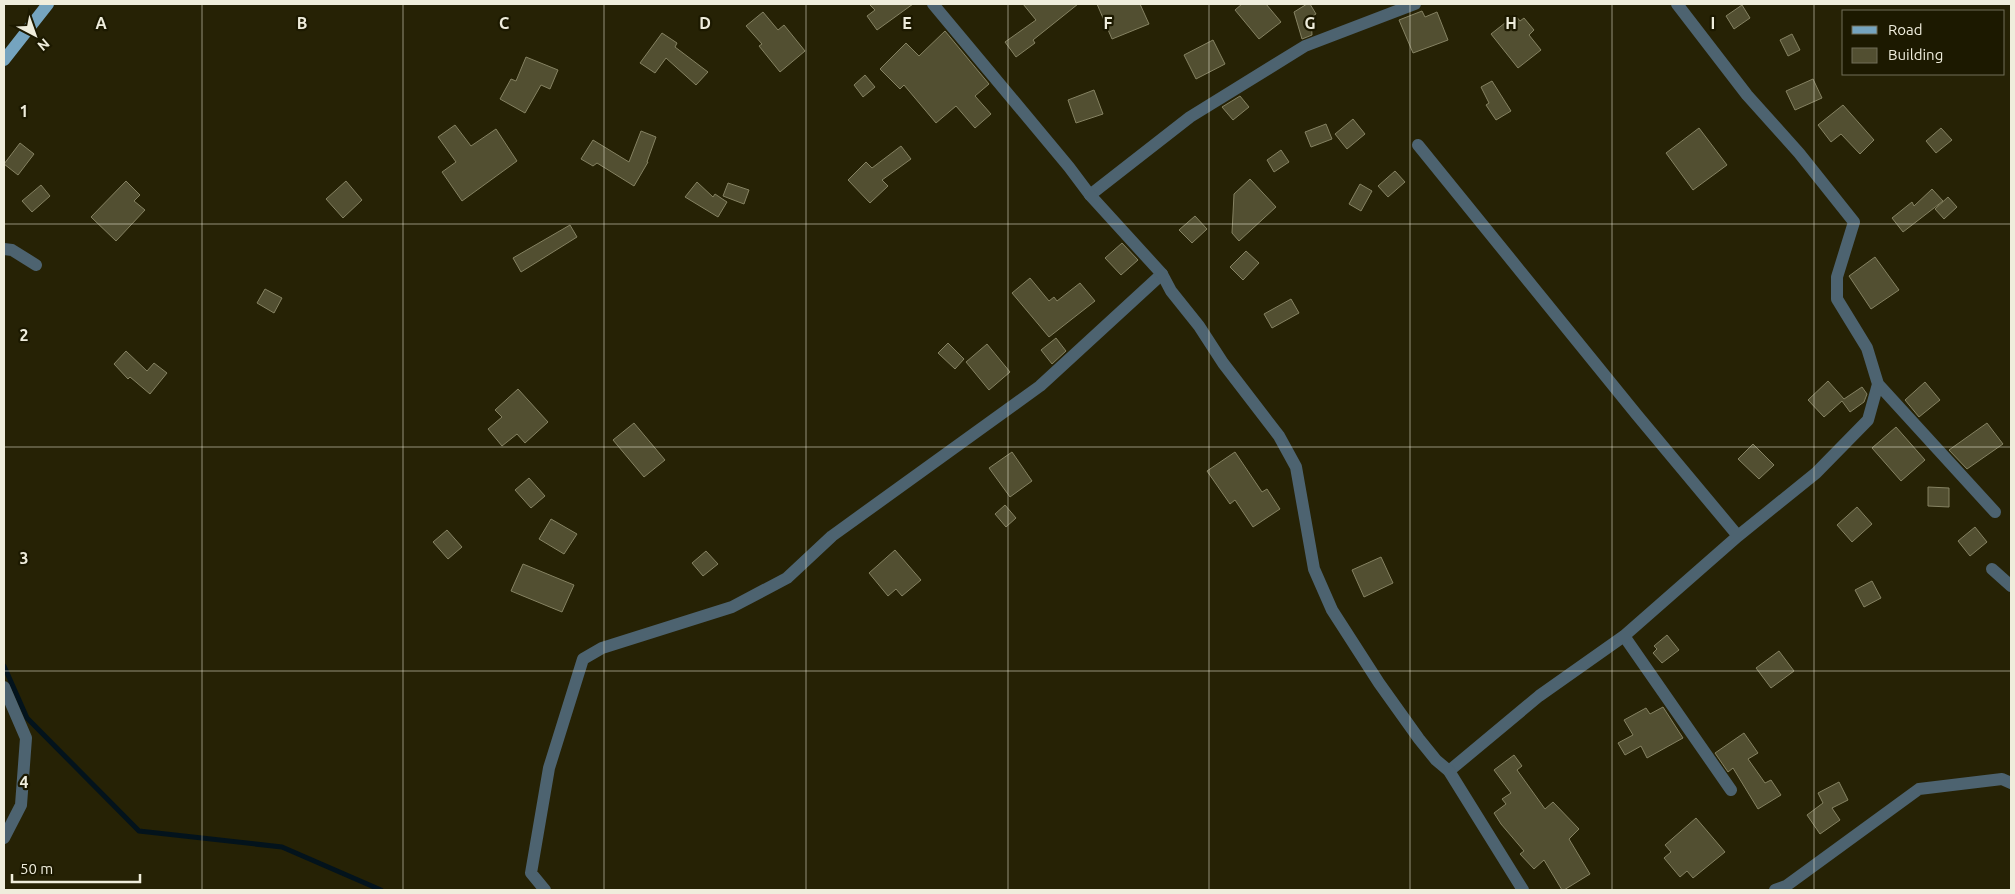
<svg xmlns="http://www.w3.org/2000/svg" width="2015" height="894" viewBox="0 0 2015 894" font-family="Ubuntu,sans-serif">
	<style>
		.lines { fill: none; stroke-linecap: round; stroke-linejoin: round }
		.stream { stroke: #03131c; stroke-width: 5 }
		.building { fill: #524f31; stroke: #858262 }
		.minor { stroke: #4d6370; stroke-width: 12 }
		.tertiary { stroke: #4d6370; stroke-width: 12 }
		.primary { stroke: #75a4bf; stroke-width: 12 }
		.grid { fill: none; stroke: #efeddc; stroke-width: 1; stroke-opacity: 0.55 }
		.grid-label { font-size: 16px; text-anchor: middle; font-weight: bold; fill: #efeddc; stroke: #1c1900; stroke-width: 4.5; stroke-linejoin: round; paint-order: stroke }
	</style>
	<rect width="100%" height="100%" fill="#262205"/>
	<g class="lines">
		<path class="stream" d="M4 666 27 718 139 831 282 847 381 890"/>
	</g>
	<path class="building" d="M869 4H913L877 30 867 16 875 10Z
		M1023 4H1078L1033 40 1035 43 1016 57 1005 42 1036 20Z
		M1097 4H1140L1149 24 1112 39Z
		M1242 4H1266L1281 22 1259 39 1235 10Z
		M1307 4H1310L1316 14 1311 17 1312 35 1302 39 1294 12Z
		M1742 5 1750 18 1734 29 1726 16Z
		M1422 11 1425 17 1437 12 1448 40 1413 53 1399 20Z
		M763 12 778 30 784 25 805 51 780 72 759 46 762 44 746 26Z
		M1515 15 1520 21 1524 18 1534 30 1529 35 1541 50 1518 68 1491 34Z
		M945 31 989 84 975 96 991 114 975 128 956 106 936 123 904 85 900 89 880 69 906 43 919 56Z
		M662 33 677 43 675 47 708 72 696 85 666 58 655 73 640 63Z
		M1792 34 1800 50 1788 56 1780 40Z
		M1213 40 1225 64 1196 79 1184 55Z
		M526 57 558 70 550 89 541 85 525 113 500 99 511 79 516 81Z
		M865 75 875 87 863 97 854 85Z
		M1813 79 1822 98 1795 110 1786 91Z
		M1492 81 1511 111 1496 120 1486 105 1489 103 1481 87Z
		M1094 90 1103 114 1076 123 1068 100Z
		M1240 96 1249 107 1233 120 1222 107Z
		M1843 105 1874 140 1860 154 1841 134 1831 142 1818 125Z
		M1353 119 1365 134 1347 149 1335 134Z
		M1326 124 1332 139 1311 147 1305 132Z
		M455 125 471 146 496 129 517 161 462 201 442 172 456 162 438 137Z
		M1699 128 1727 165 1693 190 1666 153Z
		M1941 128 1952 140 1936 153 1926 141Z
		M641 131 656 137 647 162H648L634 186 597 163 593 166 581 159 593 140 629 162Z
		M20 143 34 154 18 175 4 164Z
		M901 146 911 159 882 180 888 186 870 203 848 180 866 162 872 168Z
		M1281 150 1289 162 1274 172 1267 160Z
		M1395 171 1405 182 1388 197 1378 186Z
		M1250 179 1276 207 1239 241 1232 233 1234 194Z
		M126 181 140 195 134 201 145 210 116 241 91 217Z
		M346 181 362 200 343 218 326 199Z
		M697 182 713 197 715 194 727 202 718 217 685 197Z
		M728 183 749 190 744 204 723 196Z
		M1360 184 1372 191 1361 211 1349 204Z
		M41 185 50 196 32 212 22 201Z
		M1932 189 1943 201 1903 232 1892 218 1912 202 1914 206Z
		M1948 197 1957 207 1944 219 1935 209Z
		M1195 216 1207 229 1192 243 1179 230Z
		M570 225 577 237 521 272 513 258Z
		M1122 243 1138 260 1121 275 1105 258Z
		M1246 251 1259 263 1243 280 1230 267Z
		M1875 257 1899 290 1871 309 1849 276Z
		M1030 278 1049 301 1054 297 1057 301 1080 283 1095 301 1049 337 1012 293Z
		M265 289 282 298 274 313 257 303Z
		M1291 299 1299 313 1272 328 1264 314Z
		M1056 338 1066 351 1052 364 1041 350Z
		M948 343 964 359 955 369 938 353Z
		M987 344 1010 372 989 390 966 362Z
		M126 351 147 371 154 363 167 373 150 394 130 377 128 379 114 364Z
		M1828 381 1844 399 1862 387 1867 394 1864 402 1850 412 1842 401 1824 417 1808 400Z
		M1925 382 1940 400 1919 417 1905 400Z
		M518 389 548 422 525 443 517 434 502 446 488 429 502 417 495 410Z
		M634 423 665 460 644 477 613 440Z
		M1987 423 2003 444 1967 469 1949 450Z
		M1896 427 1925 460 1901 481 1872 448Z
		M1753 444 1774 465 1759 479 1738 459Z
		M1012 452 1032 481 1010 497 989 468Z
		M1235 452 1262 492 1267 489 1280 509 1253 527 1235 500 1230 504 1207 471Z
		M529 478 545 496 531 508 515 490Z
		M1928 487 1949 488V507L1928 506Z
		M1005 505 1016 518 1006 527 995 514Z
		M1857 507 1872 524 1852 542 1837 525Z
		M551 519 577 534 564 554 539 539Z
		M1975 527 1987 542 1970 556 1958 541Z
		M447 530 462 547 448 559 433 542Z
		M895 550 921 580 902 596 896 589 888 596 869 573Z
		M706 551 718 564 703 576 692 563Z
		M1381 557 1393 583 1364 597 1352 570Z
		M523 564 574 585 562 612 511 591Z
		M1872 581 1881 598 1864 607 1855 590Z
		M1667 635 1679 650 1662 663 1653 653 1657 649 1654 646Z
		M1779 651 1794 671 1771 688 1756 668Z
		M1663 707 1683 738 1647 758 1641 746 1625 755 1618 743 1633 735 1624 720 1646 708 1650 714Z
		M1744 733 1758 753 1748 759 1765 783 1771 780 1781 795 1758 809 1733 768 1728 772 1715 753Z
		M1514 755 1522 766 1517 770 1545 809 1553 802 1579 829 1569 839 1590 874 1564 890H1562L1544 860 1534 869 1520 854 1524 851 1501 824 1494 813 1506 804 1502 799 1511 793 1494 770Z
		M1839 782 1848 800 1832 808 1840 820 1820 834 1807 815 1823 803 1818 793Z
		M1696 818 1725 852 1693 878 1687 871 1680 877 1664 858 1671 852 1665 845Z"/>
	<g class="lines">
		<path class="minor" d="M1418 145 1637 415 1738 536
			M1090 195 1190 117 1305 46 1415 4
			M4 249 12 250 36 265
			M1878 384 1995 512
			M1992 569 2011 586
			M1624 636 1731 790
			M4 687 26 738 21 805 4 838
			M1449 771 1539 696 1624 636 1738 536 1816 473 1868 420 1878 384 1867 348 1837 299V277L1854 222 1799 153 1747 95 1677 4
			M545 890 531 873 549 768 583 659 602 648 732 607 787 578 832 536 1040 386 1162 274
			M1775 890 1786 886 1919 789 2002 779 2011 783"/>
		<path class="tertiary" d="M933 4 1069 167 1090 195 1162 274 1171 291 1199 326 1223 363 1279 436 1296 467 1314 569 1332 610 1379 683 1419 739 1436 760 1449 771 1523 890"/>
		<path class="primary" d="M4 60 48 4"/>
	</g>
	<path class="grid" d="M202 4V890M403 4V890M604 4V890M806 4V890M1008 4V890M1209 4V890M1410 4V890M1612 4V890M1814 4V890M4 224H2011M4 447H2011M4 671H2011"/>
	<g class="grid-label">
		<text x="101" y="29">A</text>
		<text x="302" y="29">B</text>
		<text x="504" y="29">C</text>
		<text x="705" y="29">D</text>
		<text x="907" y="29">E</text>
		<text x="1108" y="29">F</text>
		<text x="1310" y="29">G</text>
		<text x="1511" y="29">H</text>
		<text x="1713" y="29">I</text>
		<text x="24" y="117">1</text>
		<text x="24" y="341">2</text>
		<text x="24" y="564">3</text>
		<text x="24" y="788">4</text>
	</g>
	<rect width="2015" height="894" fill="none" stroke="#efeddc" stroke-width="10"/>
	<rect x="1842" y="10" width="162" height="65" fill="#1c1900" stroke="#706e58"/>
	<rect x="1852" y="26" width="25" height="8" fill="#75a4bf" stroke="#706e58"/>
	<text x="1888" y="35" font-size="15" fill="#efeddc">Road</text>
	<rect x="1852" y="48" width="25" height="15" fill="#524f31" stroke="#706e58"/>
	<text x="1888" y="60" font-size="15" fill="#efeddc">Building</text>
	<g transform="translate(35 35) rotate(139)" stroke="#1c1900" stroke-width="4" paint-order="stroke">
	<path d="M0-4L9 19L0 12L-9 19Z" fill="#efeddc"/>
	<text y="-8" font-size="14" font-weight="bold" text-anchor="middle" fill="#efeddc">N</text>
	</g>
	<path d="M12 874v8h128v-8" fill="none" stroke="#efeddc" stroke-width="2.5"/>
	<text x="20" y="874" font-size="15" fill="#efeddc" stroke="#1c1900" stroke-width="4" paint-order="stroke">50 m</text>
</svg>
